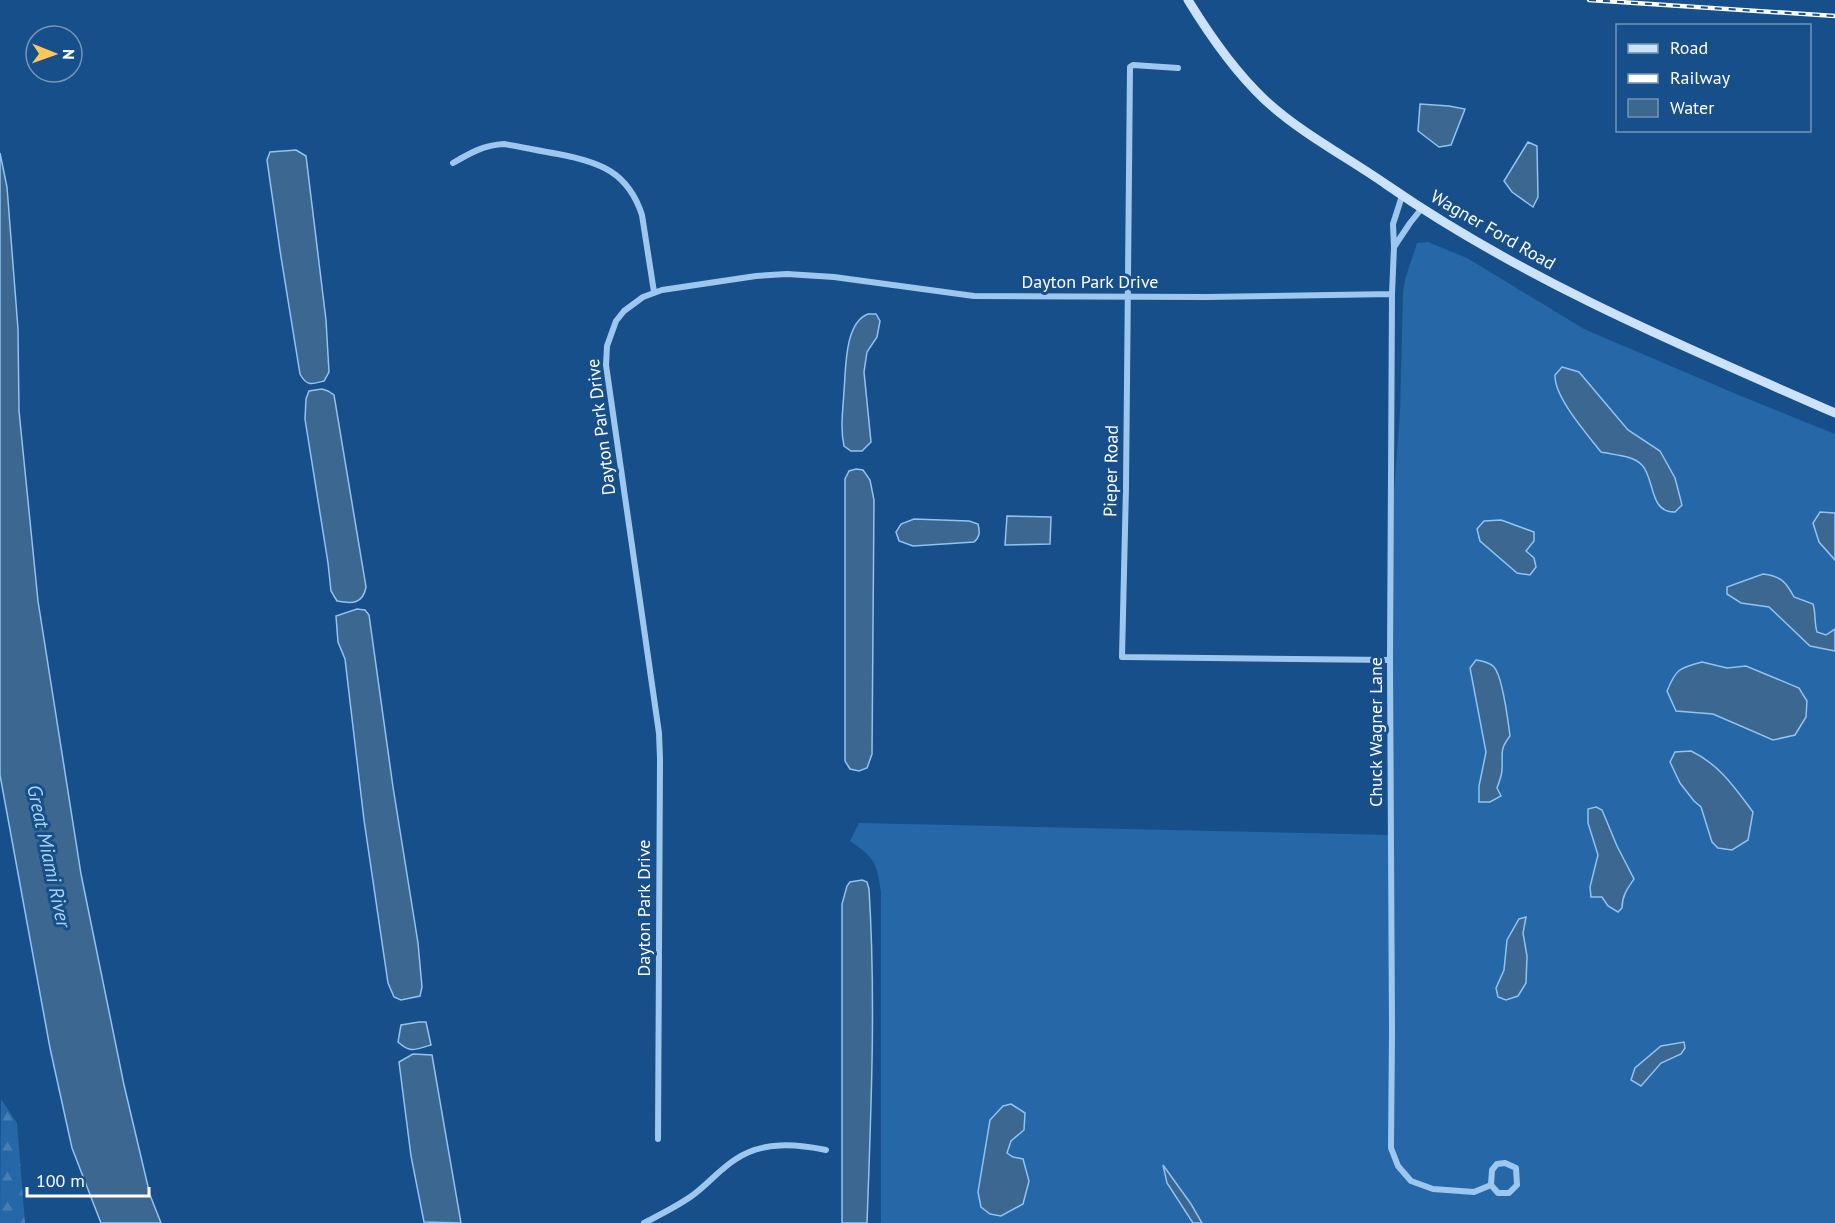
<svg xmlns="http://www.w3.org/2000/svg" width="1835" height="1223" viewBox="0 0 1835 1223" font-family="'PT Sans',sans-serif">
	<style>
		.grass { fill: #2567a7 }
		.forest { fill: url(#forest-firs) }
		.water { fill: #3c6791; stroke: #90c3f1; stroke-width: 1.5 }
		.lines { fill: none; stroke-linecap: round; stroke-linejoin: round }
		.minor { stroke: #9ec7ef; stroke-width: 6 }
		.secondary { stroke: #cbe2fa; stroke-width: 9 }
		.rail-casing { stroke: #fff; stroke-width: 4.5 }
		.rail { stroke: #164f89; stroke-width: 2; stroke-dasharray: 7; stroke-linecap: butt }
		.labels { text-anchor: middle; stroke-width: 6; stroke-linejoin: round; paint-order: stroke }
		.street-label { font-size: 18px; fill: #fff; stroke: #164f89 }
		.water-label { font-size: 20px; font-style: italic; fill: #a9d1f6; stroke: #164f89 }
	</style>
	<defs>
		<pattern id="forest-firs" width="22" height="20" patternUnits="userSpaceOnUse" patternTransform="scale(1.5)"><rect width="22" height="20" fill="#2567a7"/><path d="M5 1l3.5 6h-7zM16 11l3.5 6h-7z" fill="#467eb4"/></pattern>
	</defs>
	<rect width="100%" height="100%" fill="#164f89"/>
	<path class="grass" d="M1428 242 1467 258 1584 329 1741 396 1835 434V1223H881V892C877 863 874 857 850 841L859 823 1391 835V531L1400 412 1403 294C1404 277 1412 260 1417 243Z"/>
	<path class="forest" d="M1 1099 17 1123 25 1223H0Z"/>
	<path class="water" d="M1420 104 1449 106 1465 109 1451 145 1439 147 1418 131Z
		M1528 142 1537 146 1538 197 1533 207 1512 192 1504 181Z
		M296 150 306 156 326 320 329 372 324 381C312 384 307 387 300 374L281 257 267 160 270 152Z
		M0 153 7 187 18 329 19 411 38 601 81 874 124 1085 150 1195 161 1223H101L72 1148 50 1048 0 775Z
		M868 314H876L880 321 877 337 867 352 864 372 871 442 862 451H851L844 446C840 428 843 410 844 391 846 370 844 323 868 314Z
		M1562 367 1579 372 1628 430 1660 451 1675 478 1682 505 1675 512C1649 513 1655 479 1642 465 1632 455 1614 455 1601 452 1587 434 1554 397 1555 375Z
		M322 389 328 391 334 395 366 587C363 604 352 604 337 601L331 591 328 563 305 419 306 399 309 391Z
		M856 469 863 470 870 480 874 500 872 754 867 768 859 771 850 769 845 761V479L849 471Z
		M1820 512 1835 513V560L1819 542 1813 523Z
		M1007 516 1051 517 1050 544 1005 545Z
		M914 519 969 521 978 524C980 532 980 537 974 542L913 546 899 541 896 532 901 524Z
		M1501 520 1534 532V541L1526 551 1534 558 1536 567 1530 575 1517 573 1480 541 1477 529 1484 521Z
		M1763 574C1781 576 1786 582 1794 597L1813 604C1816 613 1814 622 1817 632L1826 635 1835 629V651L1810 646 1769 607 1741 603 1727 594V587Z
		M357 609 365 610 369 615 393 787 418 943 422 987 420 996 401 1000 394 997 388 983 364 820 345 659 338 642 336 616Z
		M1476 660C1482 661 1489 662 1494 667 1503 677 1508 721 1510 736 1499 750 1503 753 1502 769 1502 776 1499 782 1497 788L1501 796 1490 802H1479V786L1486 752 1470 668Z
		M1702 662 1727 668 1746 666 1799 688 1807 701 1806 717 1795 735 1773 740 1713 714 1676 711 1667 691C1676 669 1679 668 1702 662Z
		M1691 751C1719 764 1735 788 1753 812L1748 840 1732 850 1718 848 1712 842 1701 807 1694 801 1680 783 1670 762 1675 752Z
		M1596 807 1602 810 1617 846 1634 879C1627 889 1622 896 1622 908L1618 912 1608 906 1602 897H1591L1590 887 1598 855 1588 823V809Z
		M862 880 867 882 869 889C876 1000 871 1112 867 1223H842V904L847 886 850 882Z
		M1526 917 1523 933 1527 956 1526 983 1518 996 1506 1000 1498 997 1496 988 1504 970 1507 940 1519 919Z
		M419 1022H426L431 1045C416 1049 411 1054 398 1042L401 1025Z
		M1684 1042 1685 1048 1681 1054 1661 1063 1641 1086 1631 1080 1635 1068 1661 1046Z
		M413 1054 432 1055 461 1223 424 1222 411 1156 399 1062Z
		M1011 1104 1025 1113 1024 1130 1011 1141 1007 1153 1013 1157 1023 1159 1029 1181 1023 1204 1001 1216 990 1214 981 1207 978 1192 990 1120 1003 1106Z
		M1163 1165 1191 1204 1202 1223H1193L1167 1183Z"/>
	<g class="lines">
		<path class="minor" d="M1178 68 1133 65 1130 67 1126 487 1122 657 1390 660
			M453 163C470 153 484 145 504 144 522 147 540 151 558 154 600 162 628 172 642 215L654 292
			M1402 196 1393 224 1394 247 1392 294 1390 660 1392 1030 1391 1148 1398 1166 1411 1181 1433 1189 1474 1192 1491 1185 1498 1193H1509L1517 1185 1516 1168 1505 1163 1497 1164 1492 1170 1491 1185
			M1394 247 1410 223 1422 208
			M658 1139 660 759 659 733 606 365 607 346 616 321 624 311 643 297 662 290 756 276 787 274 834 277 974 296 1206 297 1392 294
			M644 1223C661 1214 678 1206 693 1195 708 1184 720 1169 736 1159 763 1141 796 1144 826 1150"/>
		<path class="secondary" d="M1188 0C1210 36 1234 71 1265 100 1302 134 1347 157 1387 185 1526 281 1682 346 1835 413"/>
		<g class="rail-casing">
			<path id="rail" d="M1589 0 1835 16"/>
		</g>
		<use href="#rail" class="rail"/>
	</g>
	<g class="labels">
		<g class="street-label">
			<text transform="translate(1493 230) rotate(30)" y="6">Wagner Ford Road</text>
			<text x="1090" y="288">Dayton Park Drive</text>
			<text transform="translate(601 427) rotate(-97)" y="6">Dayton Park Drive</text>
			<text transform="translate(1111 471) rotate(-89)" y="6">Pieper Road</text>
			<text transform="translate(1376 732) rotate(-90)" y="6">Chuck Wagner Lane</text>
			<text transform="translate(644 908) rotate(-90)" y="6">Dayton Park Drive</text>
		</g>
		<g class="water-label">
			<text transform="translate(49 856) rotate(78)" y="7">Great Miami River</text>
		</g>
	</g>
	<rect x="1616" y="24" width="195" height="108" fill="#164f89" stroke="#7395b8" stroke-width="1.5"/>
	<rect x="1628" y="44" width="30" height="9" fill="#cbe2fa" stroke="#7395b8" stroke-width="1.5"/>
	<text x="1670" y="54" font-size="18" fill="#ffffff">Road</text>
	<rect x="1628" y="74" width="30" height="9" fill="#ffffff" stroke="#7395b8" stroke-width="1.5"/>
	<text x="1670" y="84" font-size="18" fill="#ffffff">Railway</text>
	<rect x="1628" y="99" width="30" height="18" fill="#3c6791" stroke="#7395b8" stroke-width="1.5"/>
	<text x="1670" y="114" font-size="18" fill="#ffffff">Water</text>
	<g transform="translate(54 54) rotate(91)"><circle r="28" fill="#164f89" stroke="#7395b8" stroke-width="1.5"/>
	<path d="M0-4.5L10 22L0 15L-10 22Z" fill="#ffc65b"/>
	<text y="-9" font-size="16" font-weight="bold" text-anchor="middle" fill="#ffffff">N</text>
	</g>
	<path d="M27 1187v9h122v-9" fill="none" stroke="#ffffff" stroke-width="3"/>
	<text x="36" y="1187" font-size="18" fill="#ffffff" stroke="#164f89" stroke-width="4.5" paint-order="stroke">100 m</text>
</svg>
